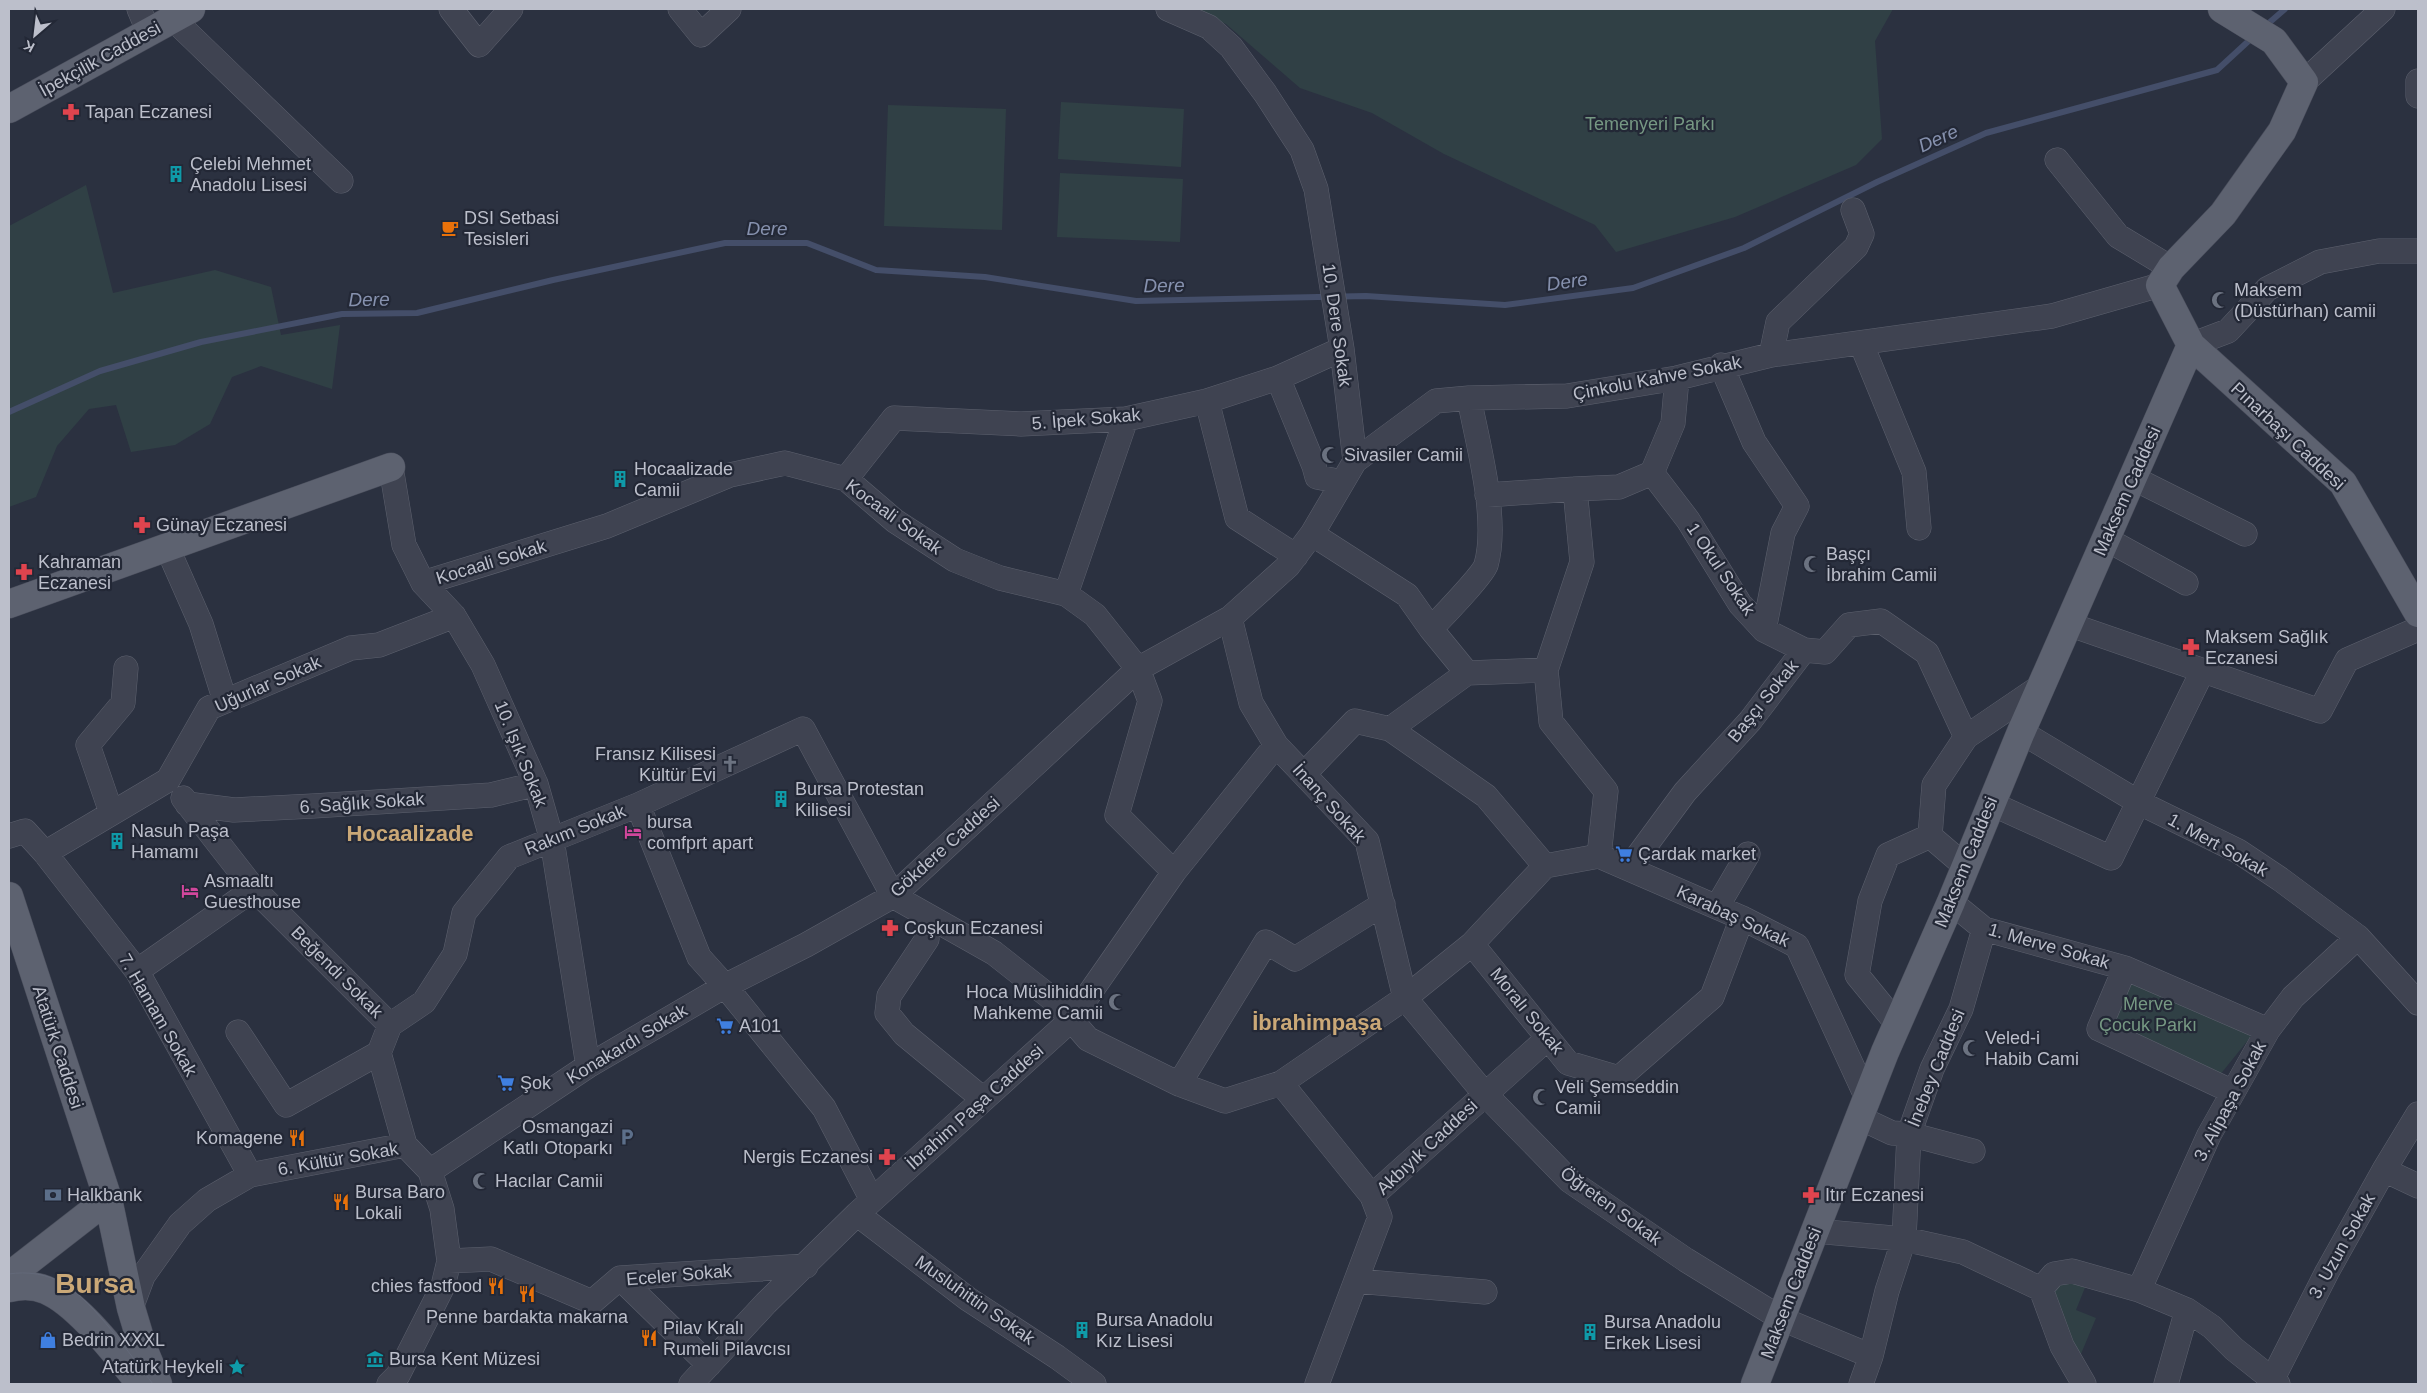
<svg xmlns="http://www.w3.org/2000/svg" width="2427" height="1393" viewBox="0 0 2427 1393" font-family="Arial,sans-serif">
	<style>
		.green { fill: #304045 }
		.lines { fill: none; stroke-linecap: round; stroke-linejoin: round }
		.stream { stroke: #444e69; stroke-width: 6 }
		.minor-casing { stroke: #5d616e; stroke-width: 25 }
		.major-casing { stroke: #484c5a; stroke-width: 29 }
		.minor { stroke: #3f4351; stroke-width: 24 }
		.major { stroke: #5d6270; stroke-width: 28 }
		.tram { stroke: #636979; stroke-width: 1 }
		.labels { text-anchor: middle; stroke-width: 4.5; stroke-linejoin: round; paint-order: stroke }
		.street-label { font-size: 18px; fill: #bcbfcb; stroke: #232836 }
		.poi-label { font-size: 18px; fill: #bcbfcb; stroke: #232836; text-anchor: start }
		.park-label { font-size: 18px; fill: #769883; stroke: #232836 }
		.water-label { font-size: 19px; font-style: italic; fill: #8691ae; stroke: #232836 }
		.district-label { font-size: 22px; font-weight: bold; fill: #caa877; stroke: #232836 }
		.town-label { font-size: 28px; font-weight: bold; fill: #caa877; stroke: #232836 }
	</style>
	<rect width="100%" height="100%" fill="#2b3140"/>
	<path class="green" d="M1189 9H1893L1875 41 1882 139 1856 165 1735 217 1616 252 1595 225 1444 154 1372 113 1300 88 1226 24Z
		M1061 102 1184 109 1181 167 1058 159Z
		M888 105 1006 109 1002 230 884 226Z
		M1060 173 1183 179 1180 242 1057 237Z
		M86 185 113 293 215 270 271 287 281 335 340 325 332 389 261 366 232 377 210 424 175 445 131 452 116 405 89 409 57 446 36 497 9 507V226Z
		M2132 978 2253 1034 2219 1076 2108 1026Z
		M2071 1282 2086 1285 2076 1310 2096 1318 2073 1373 2050 1296 2059 1286Z"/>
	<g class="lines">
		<path class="stream" d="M2263 28 2285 9
			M9 412 100 371 201 342 342 314 417 313 553 280 725 243H807L876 270 985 277 1136 301 1366 296 1505 305 1633 288 1744 248 1877 182 1986 133 2217 70 2254 36"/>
		<g class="minor-casing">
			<path id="minor" d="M139 9 149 33
				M451 9 479 45 511 9
				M680 9 701 35 729 9
				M1168 9 1209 27 1231 47 1265 93 1302 150 1316 189 1342 349 1355 461
				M173 19 341 181
				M2418 81V96
				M2304 82 2383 9
				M2057 160 2118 236 2171 268
				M1861 343 1914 472 1919 528
				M2191 345 2228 331 2267 289 2320 262 2379 251H2418
				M1771 355 1778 322 1856 247 1862 234 1853 210
				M1721 365 1754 442 1797 506 1783 533 1764 630
				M1278 378 1314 466 1317 477 1342 482
				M1207 401 1237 518 1296 556
				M391 467 404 545 423 583 454 616 483 665 536 784 552 840 588 1066
				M1652 473 1688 520 1740 604 1764 630 1804 650 1825 652 1849 625 1881 621 1927 653 1966 737
				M2133 478 2245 534
				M846 479 894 418 1021 424 1126 419 1207 401 1278 378 1342 349
				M1487 495 1575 489
				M1312 534 1407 595 1431 629 1467 673
				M2106 539 2186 583
				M167 547 201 624 225 701
				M423 583 607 526 730 475 785 463 846 479 895 521 955 560 1000 578 1066 594 1095 615 1138 669 1150 701 1117 815 1174 872
				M1066 594 1126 419
				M1230 618 1251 703 1276 745 1367 841 1405 998 1484 1093 1570 1181 1686 1260 1782 1319 1871 1356
				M2068 624 2320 711 2347 660 2418 629
				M1431 629C1441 618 1482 576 1486 565 1499 519 1478 445 1469 398
				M1390 729 1486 796 1545 866
				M2021 732 2140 803 2238 851 2280 879 2358 937 2418 1003
				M1304 774 1355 721 1390 729 1467 673 1546 670
				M183 798 254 889 390 1025
				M1990 803 2111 858 2202 672
				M187 804 234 810 313 806 491 795 536 784
				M638 805 699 957 725 986 824 1108 872 1200
				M111 812 88 745 123 703 126 668
				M9 836 25 831 45 853 137 971 250 1175
				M45 853 168 780 209 708 351 648 379 645 454 616
				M1599 856 1606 791 1551 722 1546 670 1582 562 1575 489 1619 487 1652 473 1673 423 1677 378
				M1599 856 1742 918 1797 946 1866 1096
				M1965 866 1930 836 1934 785 1966 737 2041 686
				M1629 868 1685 792 1750 721 1804 650
				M1951 902 1984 929 2125 968 2268 1030
				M1717 907 1748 854
				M927 939 889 996 887 1013 904 1034 983 1099
				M1472 944 1568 1063 1619 1078 1712 997 1742 918
				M2125 968 2099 1029 2233 1092
				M137 971 254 889
				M1897 1024 1857 975 1870 901 1888 855 1930 836
				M238 1032 286 1105 379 1053
				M1281 1083 1405 998 1472 944 1545 866 1599 856
				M1179 1084 1266 942 1295 959 1383 904
				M1858 1117 1892 1133 1909 1134 1973 1151
				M405 1145 379 1053 390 1025 424 1002 455 954 464 913 509 857 638 805 803 729 893 896 994 953 1055 1001 1088 1039 1179 1084 1225 1101 1281 1083 1372 1196 1380 1217 1317 1384
				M2384 1170 2418 1186
				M430 1171 588 1066 725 986 806 945 893 896 1138 669 1230 618 1288 566 1312 534 1355 461 1436 401 1469 398 1567 396 1677 378 1771 355 2052 316 2160 285
				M1372 1196 1548 1038
				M857 1214 968 1299 1057 1357 1094 1384
				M1815 1231 1904 1239 1963 1252 2041 1289 2054 1274 2072 1271 2139 1290 2187 1310 2212 1327 2234 1349 2278 1384
				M449 1261 491 1259 592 1302 620 1278 806 1266
				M620 1278 709 1365
				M1356 1281 1485 1292
				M2041 1289 2062 1346 2084 1384
				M2139 1290 2209 1135 2268 1030 2293 997 2358 937
				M131 1308 143 1276 180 1224 207 1200 250 1175 405 1145 430 1171 442 1209 449 1261 443 1286 398 1375 389 1384
				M691 1384 766 1303 857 1214 1071 1020 1174 872 1276 745
				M1861 1384 1871 1356 1887 1291 1904 1239 1909 1134 1932 1069 1961 1009 1984 929
				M2166 1384 2187 1310
				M2270 1384 2327 1272 2384 1170 2418 1114"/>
		</g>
		<g class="major-casing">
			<path id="major" d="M2222 9 2274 41 2304 82 2282 131 2223 214 2171 268 2160 285 2191 345 2343 483 2418 613
				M9 109 191 9
				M9 604 391 467
				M9 896 108 1199 131 1308 143 1348 158 1384
				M9 1276 108 1199
				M9 1288C22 1285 34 1285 46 1290 79 1304 118 1357 141 1384
				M1755 1384 1885 1052 1951 902 2021 732 2191 345"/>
		</g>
		<use href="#minor" class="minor"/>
		<use href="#major" class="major"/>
		<path class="tram" d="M9 1274C27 1271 48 1274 64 1284 95 1303 130 1355 153 1384"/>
	</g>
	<defs>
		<g id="pharmacy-bare" transform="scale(1.35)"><path d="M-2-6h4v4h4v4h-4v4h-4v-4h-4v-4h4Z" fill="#e0444e" stroke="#232836" stroke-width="2.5" paint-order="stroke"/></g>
		<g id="building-bare" transform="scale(1.35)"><path d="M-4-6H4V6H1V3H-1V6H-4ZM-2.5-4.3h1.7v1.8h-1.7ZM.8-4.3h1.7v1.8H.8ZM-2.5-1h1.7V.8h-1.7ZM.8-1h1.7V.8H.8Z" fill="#0f9aa8" stroke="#232836" stroke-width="2.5" paint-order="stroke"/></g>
		<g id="cafe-bare" transform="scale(1.35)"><path d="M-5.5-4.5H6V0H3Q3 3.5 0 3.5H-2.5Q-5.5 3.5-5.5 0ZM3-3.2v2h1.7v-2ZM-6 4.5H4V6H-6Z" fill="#e8710a" stroke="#232836" stroke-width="2.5" paint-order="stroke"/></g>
		<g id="mosque-bare" transform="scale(1.35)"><path d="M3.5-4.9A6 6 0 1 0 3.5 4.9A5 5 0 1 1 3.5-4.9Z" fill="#6b7280" stroke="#232836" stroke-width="2.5" paint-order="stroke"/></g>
		<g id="church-bare" transform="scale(1.35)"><path d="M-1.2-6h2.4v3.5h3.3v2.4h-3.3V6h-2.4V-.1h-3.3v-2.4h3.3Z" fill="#6b7280" stroke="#232836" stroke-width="2.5" paint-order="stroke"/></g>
		<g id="hotel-bare" transform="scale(1.35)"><path d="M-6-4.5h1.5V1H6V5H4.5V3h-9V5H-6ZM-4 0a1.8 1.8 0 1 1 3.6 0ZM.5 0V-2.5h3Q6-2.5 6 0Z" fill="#d1479c" stroke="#232836" stroke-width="2.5" paint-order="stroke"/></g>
		<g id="supermarket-bare" transform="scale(1.35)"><path d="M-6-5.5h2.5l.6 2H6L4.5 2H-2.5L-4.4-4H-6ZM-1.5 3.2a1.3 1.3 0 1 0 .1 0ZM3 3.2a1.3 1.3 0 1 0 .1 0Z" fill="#3f7fe0" stroke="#232836" stroke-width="2.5" paint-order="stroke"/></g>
		<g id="parking-bare" transform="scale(1.35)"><path d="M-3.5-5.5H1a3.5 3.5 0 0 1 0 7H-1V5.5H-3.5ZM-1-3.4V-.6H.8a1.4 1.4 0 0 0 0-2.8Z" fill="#5c6f8a" stroke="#232836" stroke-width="2.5" paint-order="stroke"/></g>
		<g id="restaurant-bare" transform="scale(1.35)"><path d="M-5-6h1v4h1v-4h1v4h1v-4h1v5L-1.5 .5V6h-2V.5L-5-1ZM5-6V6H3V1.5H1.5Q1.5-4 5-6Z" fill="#e8710a" stroke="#232836" stroke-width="2.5" paint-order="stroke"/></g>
		<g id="bank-bare" transform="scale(1.35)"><path d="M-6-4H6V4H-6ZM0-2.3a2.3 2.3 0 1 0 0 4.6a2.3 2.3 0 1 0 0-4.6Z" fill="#5c6f8a" stroke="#232836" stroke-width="2.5" paint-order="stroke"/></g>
		<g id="shop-bare" transform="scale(1.35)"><path d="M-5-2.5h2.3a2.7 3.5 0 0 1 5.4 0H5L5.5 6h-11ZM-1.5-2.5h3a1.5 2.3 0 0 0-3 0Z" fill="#3f7fe0" stroke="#232836" stroke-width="2.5" paint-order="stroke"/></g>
		<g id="museum-bare" transform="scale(1.35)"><path d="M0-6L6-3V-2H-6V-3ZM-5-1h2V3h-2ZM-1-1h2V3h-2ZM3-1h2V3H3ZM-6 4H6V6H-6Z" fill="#0f9aa8" stroke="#232836" stroke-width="2.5" paint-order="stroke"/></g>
		<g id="sight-bare" transform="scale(1.35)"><path d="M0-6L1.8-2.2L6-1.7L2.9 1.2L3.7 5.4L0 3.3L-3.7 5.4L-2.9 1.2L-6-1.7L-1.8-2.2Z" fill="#0f9aa8" stroke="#232836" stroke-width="2.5" paint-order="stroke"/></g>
	</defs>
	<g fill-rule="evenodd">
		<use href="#pharmacy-bare" x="71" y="112"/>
		<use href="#building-bare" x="176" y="174"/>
		<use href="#cafe-bare" x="450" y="228"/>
		<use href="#mosque-bare" x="2220" y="300"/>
		<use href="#mosque-bare" x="1330" y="455"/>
		<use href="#building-bare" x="620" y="479"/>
		<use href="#pharmacy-bare" x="142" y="525"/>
		<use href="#mosque-bare" x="1812" y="564"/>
		<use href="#pharmacy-bare" x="24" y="572"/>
		<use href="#pharmacy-bare" x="2191" y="647"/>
		<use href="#church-bare" x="730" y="764"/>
		<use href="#building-bare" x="781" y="799"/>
		<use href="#hotel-bare" x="633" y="832"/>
		<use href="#building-bare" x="117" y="841"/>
		<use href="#supermarket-bare" x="1624" y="854"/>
		<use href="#hotel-bare" x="190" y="891"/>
		<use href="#pharmacy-bare" x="890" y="928"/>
		<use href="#mosque-bare" x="1117" y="1002"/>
		<use href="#supermarket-bare" x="725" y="1026"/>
		<use href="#mosque-bare" x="1971" y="1048"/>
		<use href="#supermarket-bare" x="506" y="1083"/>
		<use href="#mosque-bare" x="1541" y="1097"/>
		<use href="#parking-bare" x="627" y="1137"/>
		<use href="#restaurant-bare" x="297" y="1138"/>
		<use href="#pharmacy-bare" x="887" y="1157"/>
		<use href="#mosque-bare" x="481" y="1181"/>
		<use href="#bank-bare" x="53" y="1195"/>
		<use href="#pharmacy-bare" x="1811" y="1195"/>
		<use href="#restaurant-bare" x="341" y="1202"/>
		<use href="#restaurant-bare" x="496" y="1286"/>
		<use href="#restaurant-bare" x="527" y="1294"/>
		<use href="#building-bare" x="1082" y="1330"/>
		<use href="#building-bare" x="1590" y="1332"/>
		<use href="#restaurant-bare" x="649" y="1338"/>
		<use href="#shop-bare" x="48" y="1340"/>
		<use href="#museum-bare" x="375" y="1359"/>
		<use href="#sight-bare" x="237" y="1367"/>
	</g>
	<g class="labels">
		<g class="street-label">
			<text transform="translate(100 59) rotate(-29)" y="6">İpekçilik Caddesi</text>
			<text transform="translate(1337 325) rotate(82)" y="6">10. Dere Sokak</text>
			<text transform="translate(1657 378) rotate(-11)" y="6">Çinkolu Kahve Sokak</text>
			<text transform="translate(1086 419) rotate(-5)" y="6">5. İpek Sokak</text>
			<text transform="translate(2288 436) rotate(43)" y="6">Pınarbaşı Caddesi</text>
			<text transform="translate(2127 491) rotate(-66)" y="6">Maksem Caddesi</text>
			<text transform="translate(894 517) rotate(36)" y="6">Kocaali Sokak</text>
			<text transform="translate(491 562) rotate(-17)" y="6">Kocaali Sokak</text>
			<text transform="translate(1721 569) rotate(56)" y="6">1 Okul Sokak</text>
			<text transform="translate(268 684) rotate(-24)" y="6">Uğurlar Sokak</text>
			<text transform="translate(1763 701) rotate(-51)" y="6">Başçı Sokak</text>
			<text transform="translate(521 754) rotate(68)" y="6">10. Işık Sokak</text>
			<text transform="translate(362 803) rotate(-4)" y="6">6. Sağlık Sokak</text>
			<text transform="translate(1329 803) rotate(48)" y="6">İnanç Sokak</text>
			<text transform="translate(575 830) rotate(-22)" y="6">Rakım Sokak</text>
			<text transform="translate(2218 845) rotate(29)" y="6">1. Mert Sokak</text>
			<text transform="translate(945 847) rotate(-42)" y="6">Gökdere Caddesi</text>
			<text transform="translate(1966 862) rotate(-68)" y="6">Maksem Caddesi</text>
			<text transform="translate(1733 916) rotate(25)" y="6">Karabaş Sokak</text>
			<text transform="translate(2049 946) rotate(16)" y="6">1. Merve Sokak</text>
			<text transform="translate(337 972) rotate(45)" y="6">Beğendi Sokak</text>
			<text transform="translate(1527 1011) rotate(51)" y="6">Moralı Sokak</text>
			<text transform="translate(158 1015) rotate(60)" y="6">7. Hamam Sokak</text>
			<text transform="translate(627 1044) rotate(-31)" y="6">Konakardı Sokak</text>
			<text transform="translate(58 1047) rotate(72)" y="6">Atatürk Caddesi</text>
			<text transform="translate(1936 1068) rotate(-68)" y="6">İnebey Caddesi</text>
			<text transform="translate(2230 1101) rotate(-62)" y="6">3. Alipaşa Sokak</text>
			<text transform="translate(975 1107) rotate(-42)" y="6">İbrahim Paşa Caddesi</text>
			<text transform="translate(1427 1147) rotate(-43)" y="6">Akbıyık Caddesi</text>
			<text transform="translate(338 1159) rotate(-10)" y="6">6. Kültür Sokak</text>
			<text transform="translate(1611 1206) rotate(36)" y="6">Öğreten Sokak</text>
			<text transform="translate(2342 1246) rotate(-61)" y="6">3. Uzun Sokak</text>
			<text transform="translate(679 1275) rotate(-5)" y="6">Eceler Sokak</text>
			<text transform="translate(1791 1293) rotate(-69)" y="6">Maksem Caddesi</text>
			<text transform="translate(975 1300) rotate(35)" y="6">Musluhittin Sokak</text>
		</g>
		<g class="poi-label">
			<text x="85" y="118">Tapan Eczanesi</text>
			<text x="190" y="170">Çelebi Mehmet<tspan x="190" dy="21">Anadolu Lisesi</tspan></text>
			<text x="464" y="224">DSI Setbasi<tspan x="464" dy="21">Tesisleri</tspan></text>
			<text x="2234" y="296">Maksem<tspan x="2234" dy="21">(Düstürhan) camii</tspan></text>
			<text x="1344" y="461">Sivasiler Camii</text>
			<text x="634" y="475">Hocaalizade<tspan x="634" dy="21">Camii</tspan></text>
			<text x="156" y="531">Günay Eczanesi</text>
			<text x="1826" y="560">Başçı<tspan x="1826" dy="21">İbrahim Camii</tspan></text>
			<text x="38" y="568">Kahraman<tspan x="38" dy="21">Eczanesi</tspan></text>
			<text x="2205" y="643">Maksem Sağlık<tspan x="2205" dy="21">Eczanesi</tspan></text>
			<text x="716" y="760" text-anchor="end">Fransız Kilisesi<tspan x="716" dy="21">Kültür Evi</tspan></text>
			<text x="795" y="795">Bursa Protestan<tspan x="795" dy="21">Kilisesi</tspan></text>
			<text x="647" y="828">bursa<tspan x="647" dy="21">comfprt apart</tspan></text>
			<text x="131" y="837">Nasuh Paşa<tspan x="131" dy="21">Hamamı</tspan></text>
			<text x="1638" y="860">Çardak market</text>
			<text x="204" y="887">Asmaaltı<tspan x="204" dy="21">Guesthouse</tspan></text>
			<text x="904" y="934">Coşkun Eczanesi</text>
			<text x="1103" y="998" text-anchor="end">Hoca Müslihiddin<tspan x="1103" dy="21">Mahkeme Camii</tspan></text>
			<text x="739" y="1032">A101</text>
			<text x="1985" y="1044">Veled-i<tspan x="1985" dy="21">Habib Cami</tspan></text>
			<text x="520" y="1089">Şok</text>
			<text x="1555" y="1093">Veli Şemseddin<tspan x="1555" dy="21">Camii</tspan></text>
			<text x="613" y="1133" text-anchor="end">Osmangazi<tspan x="613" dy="21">Katlı Otoparkı</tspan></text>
			<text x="283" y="1144" text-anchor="end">Komagene</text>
			<text x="873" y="1163" text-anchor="end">Nergis Eczanesi</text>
			<text x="495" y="1187">Hacılar Camii</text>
			<text x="355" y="1198">Bursa Baro<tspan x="355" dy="21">Lokali</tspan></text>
			<text x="67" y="1201">Halkbank</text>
			<text x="1825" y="1201">Itır Eczanesi</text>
			<text x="482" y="1292" text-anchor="end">chies fastfood</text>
			<text x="527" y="1323" text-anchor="middle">Penne bardakta makarna</text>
			<text x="1096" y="1326">Bursa Anadolu<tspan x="1096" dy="21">Kız Lisesi</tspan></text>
			<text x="1604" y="1328">Bursa Anadolu<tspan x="1604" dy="21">Erkek Lisesi</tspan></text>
			<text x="663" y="1334">Pilav Kralı<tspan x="663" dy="21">Rumeli Pilavcısı</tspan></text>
			<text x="62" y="1346">Bedrin XXXL</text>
			<text x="389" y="1365">Bursa Kent Müzesi</text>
			<text x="223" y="1373" text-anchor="end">Atatürk Heykeli</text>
		</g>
		<g class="park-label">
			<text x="1650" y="130">Temenyeri Parkı</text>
			<text x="2148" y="1010">Merve<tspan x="2148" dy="21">Çocuk Parkı</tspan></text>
		</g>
		<g class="water-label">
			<text transform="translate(1938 138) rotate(-24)" y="7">Dere</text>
			<text x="767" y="235">Dere</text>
			<text transform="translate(1567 281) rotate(-8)" y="7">Dere</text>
			<text transform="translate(1164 285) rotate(-1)" y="7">Dere</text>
			<text transform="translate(369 299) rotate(-1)" y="7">Dere</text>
		</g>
		<g class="district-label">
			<text x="410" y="841">Hocaalizade</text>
			<text x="1317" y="1030">İbrahimpaşa</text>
		</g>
		<g class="town-label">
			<text x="95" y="1293">Bursa</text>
		</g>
	</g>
	<rect width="2427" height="1393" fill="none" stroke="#bcbfcb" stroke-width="20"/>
	<g transform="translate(35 35) rotate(208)" stroke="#232836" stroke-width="4" paint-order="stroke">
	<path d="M0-4L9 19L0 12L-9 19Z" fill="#bcbfcb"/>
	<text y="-8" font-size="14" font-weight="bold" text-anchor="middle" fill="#bcbfcb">K</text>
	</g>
</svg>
